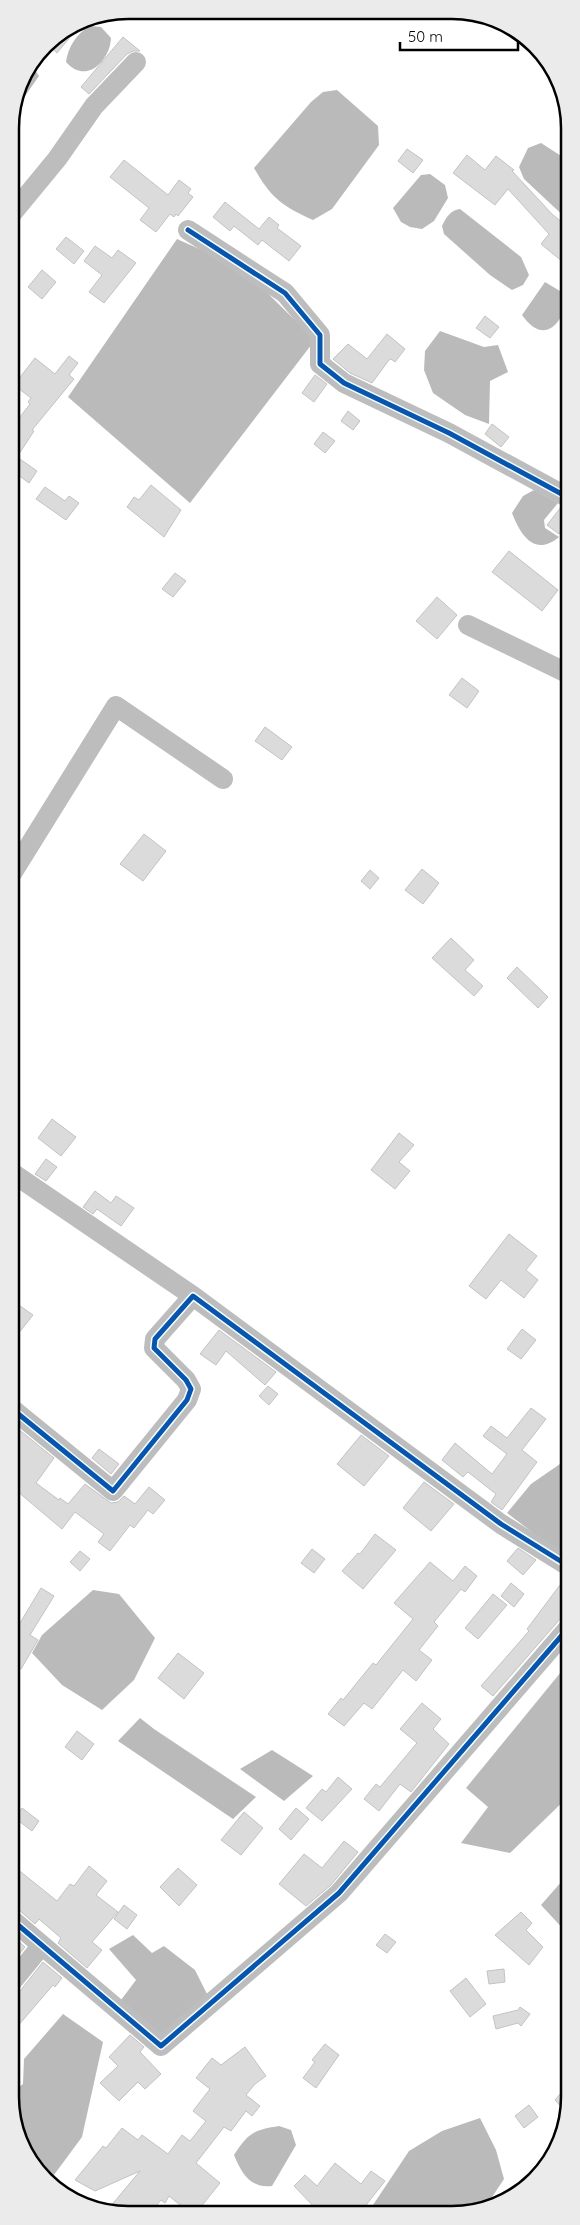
<svg xmlns="http://www.w3.org/2000/svg" width="580" height="2225" viewBox="0 0 580 2225" font-family="Quicksand,sans-serif">
	<style>
		.water { fill: #bababa }
		.building { fill: #dbdbdb; stroke: #c3c3c3 }
		.lines { fill: none; stroke-linecap: round; stroke-linejoin: round }
		.minor { stroke: #bdbdbd; stroke-width: 20 }
		.cycleway-casing { stroke: #fff; stroke-width: 8 }
		.cycleway { stroke: #0057b8; stroke-width: 5 }
		.rim { fill: none; stroke: #000; stroke-width: 2.5 }
	</style>
	<rect width="100%" height="100%" fill="#fff"/>
	<path class="water" d="M90 26 101 27 111 38C110 61 86 85 66 62 68 47 77 33 90 26Z
		M31 64 39 76 11 116 19 82Z
		M337 90 378 126 379 145 332 209 313 220C282 206 271 198 254 168L311 102 323 92Z
		M541 143 569 161V221L524 179 519 167 528 148Z
		M430 174 445 185 448 198 434 221 422 229 410 227 401 222 393 208 421 175Z
		M460 209 521 257 529 275 523 285 512 290 490 275 444 234 442 226C446 218 450 210 460 209Z
		M177 239 242 268 315 340 190 503 68 397Z
		M545 282 565 294 568 301C559 329 542 343 522 315Z
		M440 331 484 347 498 345 508 372 490 381 489 424 465 415 433 393 424 370 425 351Z
		M534 490 558 503 544 520 545 528 559 537C535 557 521 536 512 513L523 496Z
		M560 1464 570 1470V1561L507 1513 531 1484Z
		M93 1590 119 1594 155 1638 134 1680 102 1710 62 1685 32 1653 42 1635Z
		M570 1661V1795L510 1853 461 1843 488 1807 466 1788Z
		M140 1718 154 1729 256 1797 233 1819 118 1741Z
		M272 1750 313 1776 284 1801 240 1769Z
		M570 1872V1928L566 1932 541 1905Z
		M133 1935 152 1953 164 1946 195 1970 207 1994 158 2037 121 2000 136 1980 109 1949Z
		M63 2014 103 2042 82 2137 48 2183 44 2180 11 2113V2093L23 2084 24 2059Z
		M480 2118 496 2150 504 2179 486 2206 481 2210 468 2214H371V2208L409 2151 442 2131Z
		M279 2126 291 2130 296 2145 272 2186C250 2189 241 2172 234 2155 248 2133 254 2130 279 2126Z"/>
	<path class="building" d="M79 21 81 24 57 53 46 43Z
		M123 37 140 51H133L127 54 89 94 81 87Z
		M407 149 423 160 413 173 398 161Z
		M467 155 485 170 496 156 514 170 512 171 552 214 569 228V233L563 241 569 246V267L541 244 549 234 508 189 495 205 453 173Z
		M124 160 168 195 179 180 191 189 188 193 193 197 178 216 176 214 174 217 170 214 156 232 140 220 149 208 110 177Z
		M225 202 259 229 269 217 279 225 277 228 301 246 289 261 262 240 258 245 234 226 230 231 213 217Z
		M66 237 84 251 74 264 56 249Z
		M95 246 112 258 118 250 136 263 104 303 89 292 102 275 84 261Z
		M42 270 56 282 42 299 28 287Z
		M485 316 499 327 490 338 476 328Z
		M387 334 405 349 395 362 391 359 389 360 372 383 350 373 333 359 348 344 367 359Z
		M69 356 78 363 69 375 74 379 32 430 34 431 17 457 37 471 29 483 10 469V430L30 404 28 402 31 398 14 385 35 358 55 374Z
		M315 375 327 384 314 402 302 393Z
		M348 411 360 421 353 430 341 421Z
		M492 424 509 437 501 447 485 434Z
		M323 432 335 441 325 453 314 444Z
		M151 485 181 510 164 537 127 507 134 497 139 500Z
		M45 487 65 501 69 496 79 503 66 520 36 499Z
		M561 507 569 512V521L559 534 547 525Z
		M509 551 558 590 542 611 492 572Z
		M175 573 186 581 173 597 162 589Z
		M437 597 457 615 437 639 416 621Z
		M462 678 479 691 467 708 449 695Z
		M265 727 292 747 282 760 255 741Z
		M144 834 166 851 143 881 120 864Z
		M422 869 439 883 423 904 405 890Z
		M370 870 379 878 370 889 361 881Z
		M451 938 474 960 465 970 483 986 474 996 432 958Z
		M517 967 548 997 538 1008 507 978Z
		M52 1119 76 1137 61 1156 38 1138Z
		M399 1133 414 1145 399 1162 410 1171 395 1189 371 1170Z
		M46 1159 57 1167 46 1181 35 1174Z
		M95 1191 111 1203 116 1196 134 1208 121 1226 97 1209 93 1214 83 1207Z
		M509 1234 537 1256 526 1270 538 1280 524 1298 501 1280 486 1299 469 1286Z
		M16 1303 33 1315 18 1334 11 1329V1310Z
		M522 1329 536 1340 521 1359 507 1349Z
		M219 1330 276 1372 265 1385 226 1351 216 1365 200 1354Z
		M268 1386 278 1394 269 1405 259 1396Z
		M531 1408 546 1419 522 1450 537 1462 502 1510 491 1502 496 1494 468 1472 463 1477 442 1460 455 1443 492 1474 507 1454 483 1436 491 1426 507 1438Z
		M17 1428 54 1458 36 1483 59 1500 60 1498 68 1504 85 1484 111 1503 118 1502 124 1496 135 1504 149 1487 165 1500 153 1514 148 1510 134 1528 130 1525 110 1551 98 1542 104 1534 75 1512 62 1529 11 1486V1437Z
		M361 1435 389 1456 364 1486 337 1464Z
		M99 1449 119 1464 111 1474 92 1458Z
		M424 1482 454 1504 431 1531 403 1508Z
		M375 1534 396 1550 363 1589 342 1571 358 1553 360 1554Z
		M518 1548 536 1560 523 1575 507 1561Z
		M312 1549 325 1559 314 1573 301 1563Z
		M80 1551 90 1559 80 1571 70 1562Z
		M430 1562 453 1581 465 1566 477 1576 465 1592 461 1589 434 1622 438 1626 419 1650 432 1660 416 1681 403 1670 372 1709 364 1703 344 1726 328 1714 341 1698 343 1700 373 1663 376 1665 413 1619 394 1603Z
		M511 1583 524 1594 514 1607 501 1596Z
		M560 1585 570 1593V1614L561 1618 493 1696 481 1686 529 1631 527 1629Z
		M41 1588 54 1596 30 1635 38 1640 21 1669 11 1664V1624L17 1628Z
		M493 1594 507 1605 478 1639 465 1628Z
		M178 1653 204 1673 184 1699 158 1678Z
		M422 1703 441 1719 433 1729 449 1744 411 1792 400 1784 379 1811 364 1799 376 1784 380 1787 417 1743 400 1729Z
		M77 1731 94 1744 82 1760 65 1747Z
		M338 1777 352 1789 322 1821 306 1808 322 1789 326 1792Z
		M22 1808 39 1821 32 1831 15 1818Z
		M296 1808 309 1819 291 1840 279 1829Z
		M244 1812 263 1828 241 1855 221 1840Z
		M344 1841 358 1852 331 1885 306 1906 279 1884 304 1854 322 1868Z
		M11 1864 57 1901 70 1884 74 1886 89 1866 107 1881 96 1895 118 1912 92 1942 102 1950 87 1968 58 1943 61 1938 39 1919 35 1924 19 1910 11 1907Z
		M178 1868 197 1885 179 1906 160 1887Z
		M124 1905 137 1915 127 1929 114 1919Z
		M521 1912 532 1923 526 1930 543 1947 529 1965 495 1935Z
		M385 1934 396 1942 387 1953 376 1945Z
		M16 1939 25 1947 11 1964V1945Z
		M43 1962 62 1978 55 1987 53 1985 11 2034V1995L20 1991Z
		M504 1969 505 1982 489 1984 487 1971Z
		M466 1978 486 2004 470 2017 450 1991Z
		M520 2007 530 2014 521 2026 518 2023 496 2029 493 2016 518 2010Z
		M130 2035 144 2047 140 2052 161 2074 145 2089 138 2082 119 2101 100 2083 118 2066 109 2057Z
		M325 2044 339 2055 316 2088 303 2078 315 2062 312 2060Z
		M245 2047 266 2076 255 2084 246 2095 260 2106 252 2116 246 2111 231 2131 224 2127 196 2163 220 2183 196 2213H190L169 2196 165 2203 161 2200 150 2213H105L140 2171 95 2191 75 2180 103 2146 106 2148 122 2128 138 2140 142 2135 168 2154 182 2135 190 2141 206 2121 193 2111 210 2089 196 2078 212 2058 221 2065Z
		M570 2082V2105L568 2114 555 2100Z
		M529 2105 538 2117 524 2128 515 2116Z
		M335 2163 361 2184 371 2171 385 2181 359 2214 320 2213 294 2186 305 2175 317 2186Z"/>
	<g class="lines">
		<path class="minor" d="M10 216 57 159 94 106 136 62
			M188 230 285 293 320 335V364L344 383 449 433 569 498
			M468 625 569 674
			M11 875 116 706 223 779
			M11 1172 193 1296
			M11 1408 113 1491 187 1400 191 1389 186 1380 154 1348 155 1339 193 1296 501 1524 570 1567
			M11 1919 161 2046 339 1893 570 1626
			M11 1983 38 1950"/>
		<g class="cycleway-casing">
			<path id="cycleway" d="M188 230 285 293 320 335V364L344 383 449 433 569 498
				M11 1408 113 1491 187 1400 191 1389 186 1380 154 1348 155 1339 193 1296 501 1524 570 1567
				M11 1919 161 2046 339 1893 570 1626"/>
		</g>
		<use href="#cycleway" class="cycleway"/>
	</g>
	<path d="M0 0H580V2225H0ZM128 19H452A109 109 0 0 1 561 128V2097A109 109 0 0 1 452 2206H128A109 109 0 0 1 19 2097V128A109 109 0 0 1 128 19Z" fill="#ebebeb" fill-rule="evenodd"/>
	<path class="rim" d="M128 19H452A109 109 0 0 1 561 128V2097A109 109 0 0 1 452 2206H128A109 109 0 0 1 19 2097V128A109 109 0 0 1 128 19Z"/>
	<path d="M400 42v8h118v-8" fill="none" stroke="#000000" stroke-width="2.5"/>
	<text x="408" y="42" font-size="15" fill="#000000" stroke="#ffffff" stroke-width="4" paint-order="stroke">50 m</text>
</svg>
